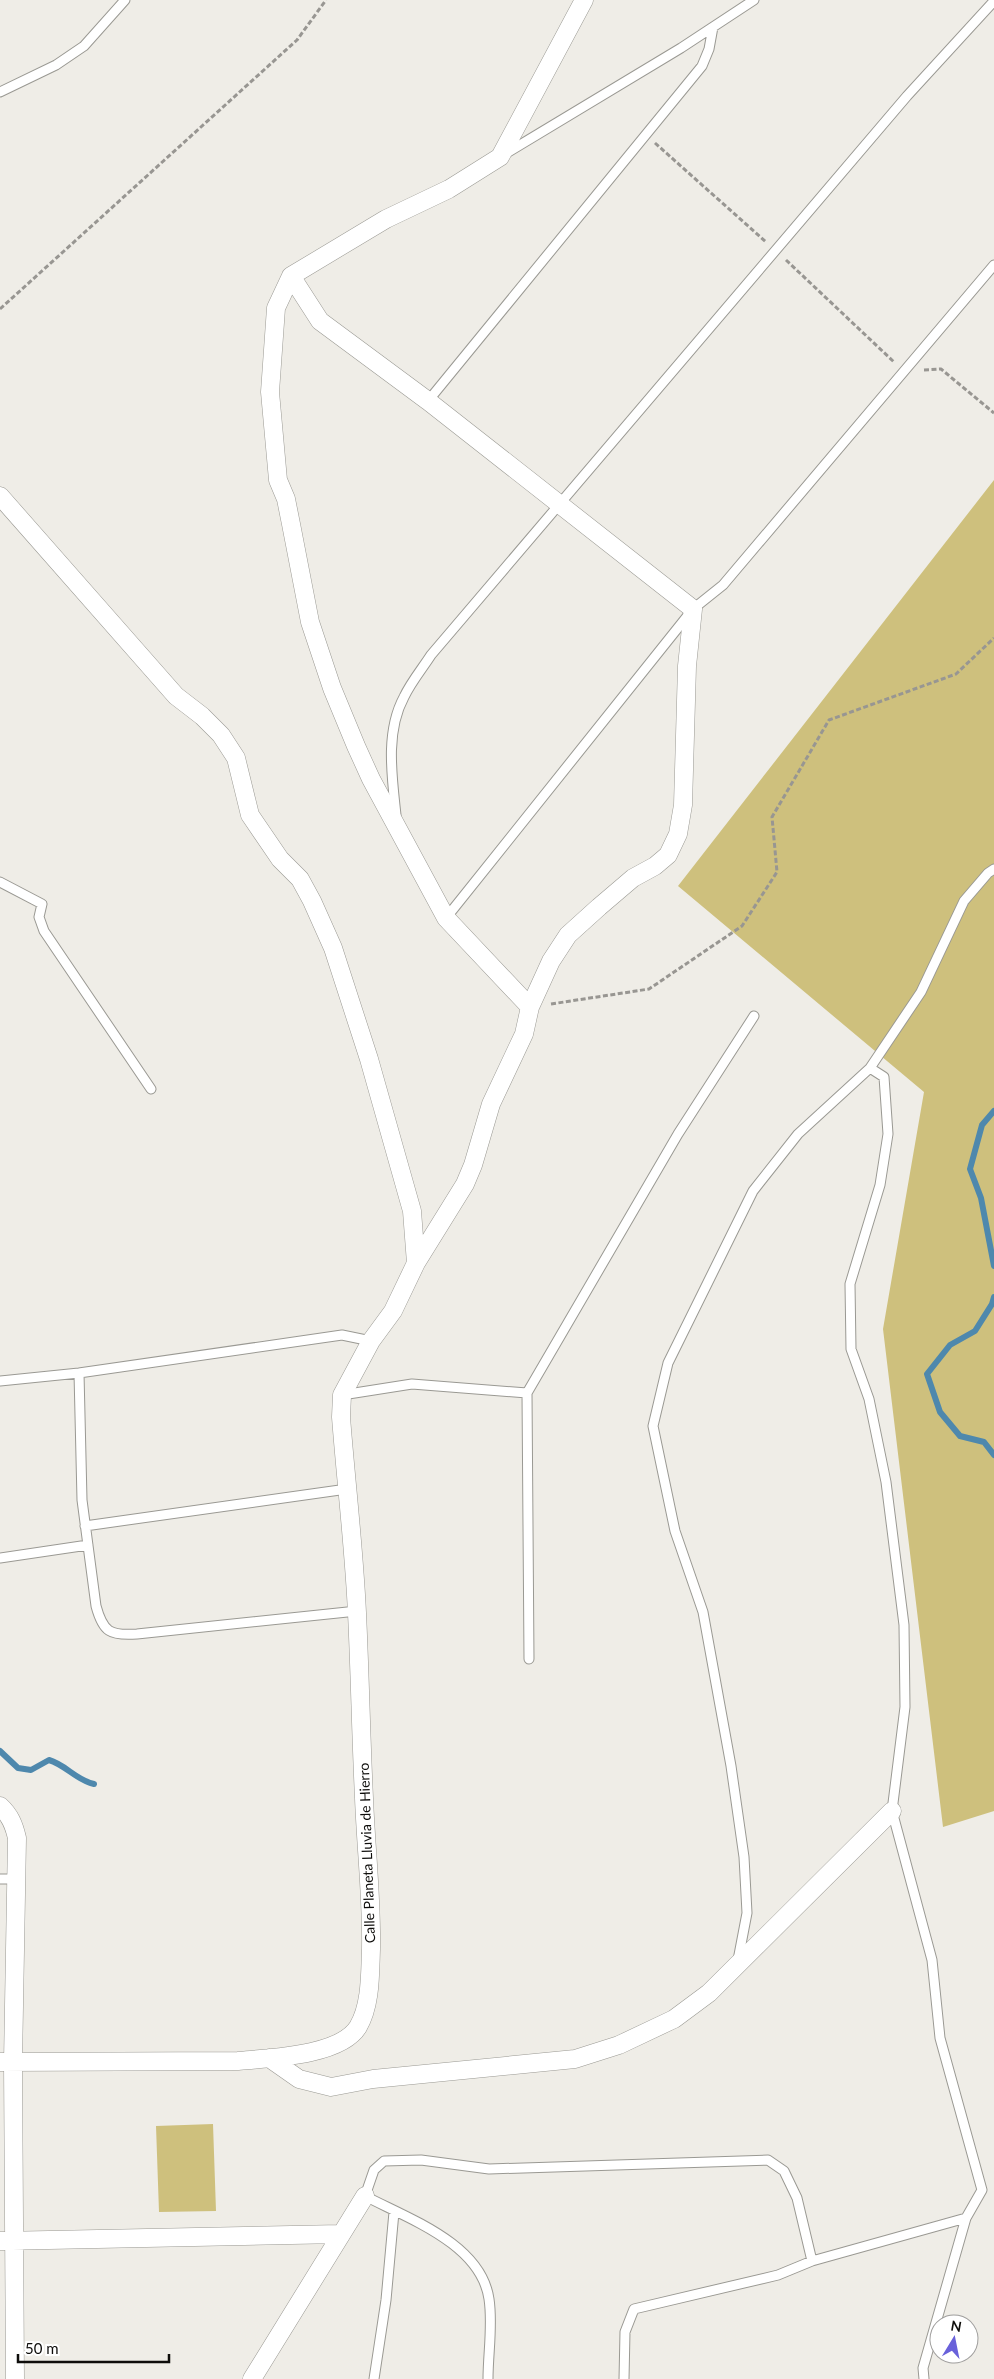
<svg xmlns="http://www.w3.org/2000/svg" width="994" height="2379" viewBox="0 0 994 2379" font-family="Lato,sans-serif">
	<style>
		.green { fill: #cec07d }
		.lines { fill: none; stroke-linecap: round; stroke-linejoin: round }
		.stream { stroke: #4e88ad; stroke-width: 6 }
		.lane-casing { stroke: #9a9993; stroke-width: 11 }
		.street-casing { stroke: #9a9993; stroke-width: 19 }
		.path { stroke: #989692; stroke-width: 3; stroke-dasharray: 5 2.5; stroke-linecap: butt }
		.lane { stroke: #fff; stroke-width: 9 }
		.street { stroke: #fff; stroke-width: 18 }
		.labels { text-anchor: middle; stroke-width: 4; stroke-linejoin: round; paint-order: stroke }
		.street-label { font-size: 14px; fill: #0e0d0b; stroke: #fff }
	</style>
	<rect width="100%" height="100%" fill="#efede7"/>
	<path class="green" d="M994 480V1811L943 1827 883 1329 924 1092 678 886Z
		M213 2124 216 2211 159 2212 156 2126Z"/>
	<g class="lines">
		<path class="stream" d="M994 1111 982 1125 970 1169 981 1198 994 1266
			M994 1297 992 1304 975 1331 950 1345 927 1374 940 1412 960 1436 984 1442 994 1455
			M0 1751 18 1768 31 1770 49 1760C66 1765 76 1780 94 1784"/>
		<g class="lane-casing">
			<path id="lane" d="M0 92 56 65 84 46 125 0
				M505 154 681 48 754 0
				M428 401 702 66 709 49 713 27
				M396 815C392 777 385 732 404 697 411 682 422 669 431 655L907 96 994 1
				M0 882 42 904 39 917 44 931 151 1089
				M446 918 693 609 723 585 994 265
				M79 1373 82 1500 96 1606C103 1632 110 1636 137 1634L357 1611
				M0 1381 79 1373 342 1335 371 1341
				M527 1393 678 1134 754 1016
				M342 1395 412 1384 527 1393 529 1659
				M85 1526 347 1489
				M0 1558 88 1545
				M0 1879H16
				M738 1960 747 1913 744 1857 731 1766 703 1612 675 1531 653 1426 668 1363 753 1191 798 1134 870 1068 921 992 964 901 988 873 994 869
				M374 2379 386 2300 394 2212
				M488 2379C488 2353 493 2325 489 2299 481 2244 409 2219 365 2196L374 2170 384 2161 421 2160 489 2169 768 2160 784 2171 797 2198 812 2261
				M624 2379 625 2332 634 2309 778 2275 812 2261 966 2218 982 2190 940 2038 932 1960 892 1811 905 1707 904 1625 886 1482 869 1399 851 1349 850 1284 880 1185 888 1134 884 1077 870 1068
				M924 2379 923 2368 966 2218"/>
		</g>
		<g class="street-casing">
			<path id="street" d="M0 496 176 696 202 716 221 735 236 758 250 815 280 859 300 879 312 901 333 948 369 1059 412 1211 416 1263
				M530 1007 446 918 371 779 356 746 332 688 310 622 291 524 286 499 278 480 270 392 276 308 291 276 386 219 449 189 500 157 584 0
				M0 1806C10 1815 14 1825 17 1838L13 2062 15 2379
				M269 2058 299 2079 331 2087 373 2079 575 2059 619 2045 674 2019 709 1993 892 1811
				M0 2062 238 2061C269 2058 340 2056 358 2027 371 2005 370 1974 371 1949 372 1899 366 1849 364 1798 361 1737 360 1675 357 1613 354 1548 346 1482 341 1417L342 1395 371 1341 393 1311 416 1263 465 1184 473 1165 491 1104 524 1034 530 1007 551 961 568 935 599 907 633 878 655 866 668 855 678 834 683 805 687 666 693 609 428 401 320 321 291 276
				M0 2241 341 2234
				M252 2379 365 2196"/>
		</g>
		<path class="path" d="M655 143 766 242
			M786 260 894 362
			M0 309 297 40 326 0
			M924 370 941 369 994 413
			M551 1004 649 989 742 926 777 872 772 817 829 720 956 674 994 638"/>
		<use href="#lane" class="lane"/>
		<use href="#street" class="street"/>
	</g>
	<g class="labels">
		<g class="street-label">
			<text transform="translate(367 1853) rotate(-92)" y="5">Calle Planeta Lluvia de Hierro</text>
		</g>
	</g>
	<g transform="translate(954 2339) rotate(10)"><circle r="24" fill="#ffffff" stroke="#9f9e9d"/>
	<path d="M0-4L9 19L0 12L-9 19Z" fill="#6961da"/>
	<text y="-8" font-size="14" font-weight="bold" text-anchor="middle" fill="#0e0d0b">N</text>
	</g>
	<path d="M18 2354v8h151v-8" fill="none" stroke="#0e0d0b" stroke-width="2.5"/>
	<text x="25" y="2354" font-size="15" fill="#0e0d0b" stroke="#ffffff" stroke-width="4" paint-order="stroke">50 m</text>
</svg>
